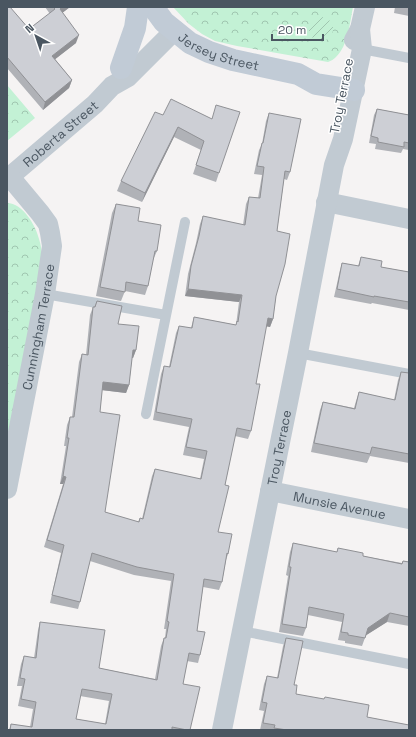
<svg xmlns="http://www.w3.org/2000/svg" width="416" height="737" viewBox="0 0 416 737" font-family="'Space Grotesk',sans-serif">
	<style>
		.forest { fill: url(#forest-crowns) }
		.garden { fill: url(#garden-furrows) }
		.lines { fill: none; stroke-linecap: round; stroke-linejoin: round }
		.lane { stroke: #c1cad2; stroke-width: 10 }
		.street { stroke: #c1cad2; stroke-width: 20 }
		.secondary { stroke: #c1cbd6; stroke-width: 22 }
		.wall { fill: #b0b2b7; fill-rule: evenodd }
		.shaded-wall { fill: #909195 }
		.building { fill: #cdcfd5; stroke: #909195; fill-rule: evenodd }
		.labels { text-anchor: middle; stroke-width: 3; stroke-linejoin: round; paint-order: stroke }
		.street-label { font-size: 13px; fill: #4a5661; stroke: #fff }
	</style>
	<defs>
		<pattern id="forest-crowns" width="20" height="18" patternUnits="userSpaceOnUse"><rect width="20" height="18" fill="#c3f1d5"/><path d="M2 6a3 3 0 1 1 6 0M12 15a3 3 0 1 1 6 0" fill="none" stroke="#a0c6b0"/></pattern>
		<pattern id="garden-furrows" width="10" height="10" patternUnits="userSpaceOnUse"><rect width="10" height="10" fill="#c3f1d5"/><path d="M-1 1l2-2M0 10L10 0M9 11l2-2" fill="none" stroke="#a0c6b0"/></pattern>
	</defs>
	<rect width="100%" height="100%" fill="#f5f3f3"/>
	<path class="forest" d="M173 7H353C350 22 348 46 336 57 334 59 331 61 328 62L237 46 215 41 202 34 189 24Z
		M7 85 35 118 7 141Z
		M7 203C23 203 36 226 39 239 42 248 42 256 42 265L7 445Z"/>
	<path class="garden" d="M309 29a12 12 0 1 1 24 0a12 12 0 1 1-24 0Z"/>
	<g class="lines">
		<path class="lane" d="M362 49 409 58
			M45 294 166 315
			M298 353 409 374
			M146 414 185 222
			M242 631 409 664"/>
		<g class="street">
			<path d="M354 40 360 29 365 7"/>
			<path id="s1" d="M7 179 95 104 112 86 128 77 175 30"/>
			<path d="M326 202 409 219"/>
			<path id="s2" d="M7 489 45 294 52 246 50 233 48 224 40 213 10 177"/>
			<path id="s3" d="M270 491 409 519"/>
			<path id="s4" d="M222 730 298 353 334 165 343 139 362 49 360 29"/>
		</g>
		<g class="secondary">
			<path id="s5" d="M153 7 164 22 190 43 209 52 233 60 298 74 316 84 354 90"/>
			<path d="M121 68 135 28 138 7"/>
		</g>
	</g>
	<path class="wall" d="M7 7 29 29 50 14 45 7H70L62 13 76 43 55 59 72 80 69 88 43 110 7 68Z
		M395 7H409V16L394 13Z
		M377 109 409 115V150L403 149 401 153 375 149 376 144 369 143 374 115Z
		M269 113 290 172 287 180 284 179 277 231 276 296 273 319 270 327 266 326 256 384 251 431 248 439 235 436 225 485 218 532 228 554 226 560 222 582 219 590 203 587 197 631 200 655 198 663 187 661 183 684 190 730H9L11 724 30 727 33 709 18 706 22 686H17L21 664 24 656 34 658 38 630 40 622 99 668 155 679 161 646 164 638H165L166 629H164L171 581 134 575 90 561 80 602 78 609 50 603 61 553 44 547 63 484H60L66 446H64L67 425 70 417H72L79 362 82 354 86 355 90 315 93 307H94L97 301 118 324 136 350 133 358H132L129 385 126 393 102 390 100 412 105 512 138 522 140 518 142 519 152 476 155 469 200 479 204 459 183 455 189 427 153 420 161 374 164 366 169 367 176 333 179 326 191 328 194 317 236 325 239 302 185 296 188 274 196 243 200 224 203 216 243 225 246 204 249 197 258 198 262 175 254 174 259 150 262 144 266 121ZM80 696 109 701 105 724 76 719Z
		M163 115 211 119 219 173 216 182 193 174 201 150 174 137 142 202 117 191 121 181Z
		M116 204 138 221 157 251 153 260 148 286 145 295 125 291 121 301 96 296 112 213Z
		M361 257 381 267 409 272V310L372 303 371 304 334 297 340 270 342 263 358 266Z
		M401 372 409 373V463L370 456 367 463 311 452 320 410 323 402 354 408 356 401 359 392 394 400 398 380Z
		M293 543 337 552 338 548 363 556 402 563 403 561 409 562V626L387 622 366 635 362 646 345 643V641L338 640 342 622 308 615 306 628 303 636 279 632 288 576 286 575 290 552Z
		M286 638 296 694 367 717 408 725 409 718V730H260L264 711 259 710 264 684 267 676 277 678 283 646Z"/>
	<path class="shaded-wall" d="M62 7H70L57 17 60 9Z
		M79 35 76 43 49 64 52 56Z
		M72 80 69 88 43 110 45 102Z
		M178 127 174 137 142 202 145 193Z
		M188 289 242 295 239 302 185 296Z
		M268 318 273 319 270 327 265 326Z
		M133 350H136L133 358H131Z
		M103 382 129 385 126 393 101 390Z
		M63 476 66 477 63 484H60Z
		M390 613 387 622 365 636 368 628Z"/>
	<path class="building" d="M7 7H10L29 29 55 9 53 7H62L60 9 79 35 52 56 72 80 45 102 7 57Z
		M171 99 212 119 216 105 240 112 219 173 196 165 204 141 178 127 145 193 121 181 155 112 163 115Z
		M377 109 409 115V143L404 142V147L378 142V138L371 136Z
		M269 113 301 119 290 172 285 171 277 231 290 234 285 264 276 296 273 319 268 318 256 384H260L251 431 237 428 225 485 229 486 218 532 232 534 228 554 227 553 222 582 204 579 197 631 205 632 200 655 189 653 183 684 200 687 190 730H187L172 727V730H10L11 724 32 727 36 702 21 699 25 679 20 678 24 656 36 658 40 622 105 630 99 668 157 680 164 638H166L169 622 167 621 174 574 137 567 92 553 80 602 52 595 64 545 47 540 66 477 63 476 69 438H67L70 417H74L82 354 88 355 93 307H95L97 301 122 306 118 324 139 326 136 350H133L129 385 103 382 100 412 120 415 105 512 139 522 140 518 143 519 155 469 201 479 207 451 186 447 192 419 156 412 164 366 170 367 179 326 192 328 194 317 236 325 237 321 238 322 242 295 188 289 191 266 199 236 203 216 245 225 249 197 260 198 264 167 257 166 262 143H263ZM82 689 112 694 106 724 76 719Z
		M116 204 140 208 138 221 161 225 157 251H155L148 286 126 282 125 292 100 287Z
		M361 257 382 261 381 267 409 272V302L374 296V297L337 289 342 263 359 266Z
		M401 372 409 373V454L372 447 370 454 314 443 323 402 355 409 359 392 395 400Z
		M293 543 337 552 338 548 363 553V556L402 564 403 561 409 562V617L390 613 368 628 365 638 348 635V633L341 632 344 614 309 607 306 628 282 624 291 567H289Z
		M286 638 303 641 294 685H297L296 694 324 699 325 697 369 705 367 717 409 725V730H287L274 728 275 725 263 723 267 703 262 702 267 676 278 678Z"/>
	<g class="labels">
		<g class="street-label">
			<text dy="5" stroke="none"><textPath href="#s5" startOffset="82">Jersey Street</textPath></text>
			<text transform="translate(341 96) rotate(-79)" y="5">Troy Terrace</text>
			<text dy="5" stroke="none"><textPath href="#s1" startOffset="70">Roberta Street</textPath></text>
			<text dy="5" stroke="none"><textPath href="#s2" startOffset="165">Cunningham Terrace</textPath></text>
			<text dy="5" stroke="none"><textPath href="#s4" startOffset="288">Troy Terrace</textPath></text>
			<text dy="5" stroke="none"><textPath href="#s3" startOffset="71">Munsie Avenue</textPath></text>
		</g>
	</g>
	<rect width="416" height="737" fill="none" stroke="#4a5661" stroke-width="16"/>
	<g transform="translate(36 36) rotate(320)" stroke="#ffffff" stroke-width="3" paint-order="stroke">
	<path d="M0-3L7 15L0 10L-7 15Z" fill="#4a5661"/>
	<text y="-6" font-size="11" font-weight="bold" text-anchor="middle" fill="#4a5661">N</text>
	</g>
	<path d="M272 34v6h51v-6" fill="none" stroke="#4a5661" stroke-width="2"/>
	<text x="278" y="34" font-size="12" fill="#4a5661" stroke="#ffffff" stroke-width="3" paint-order="stroke">20 m</text>
</svg>
